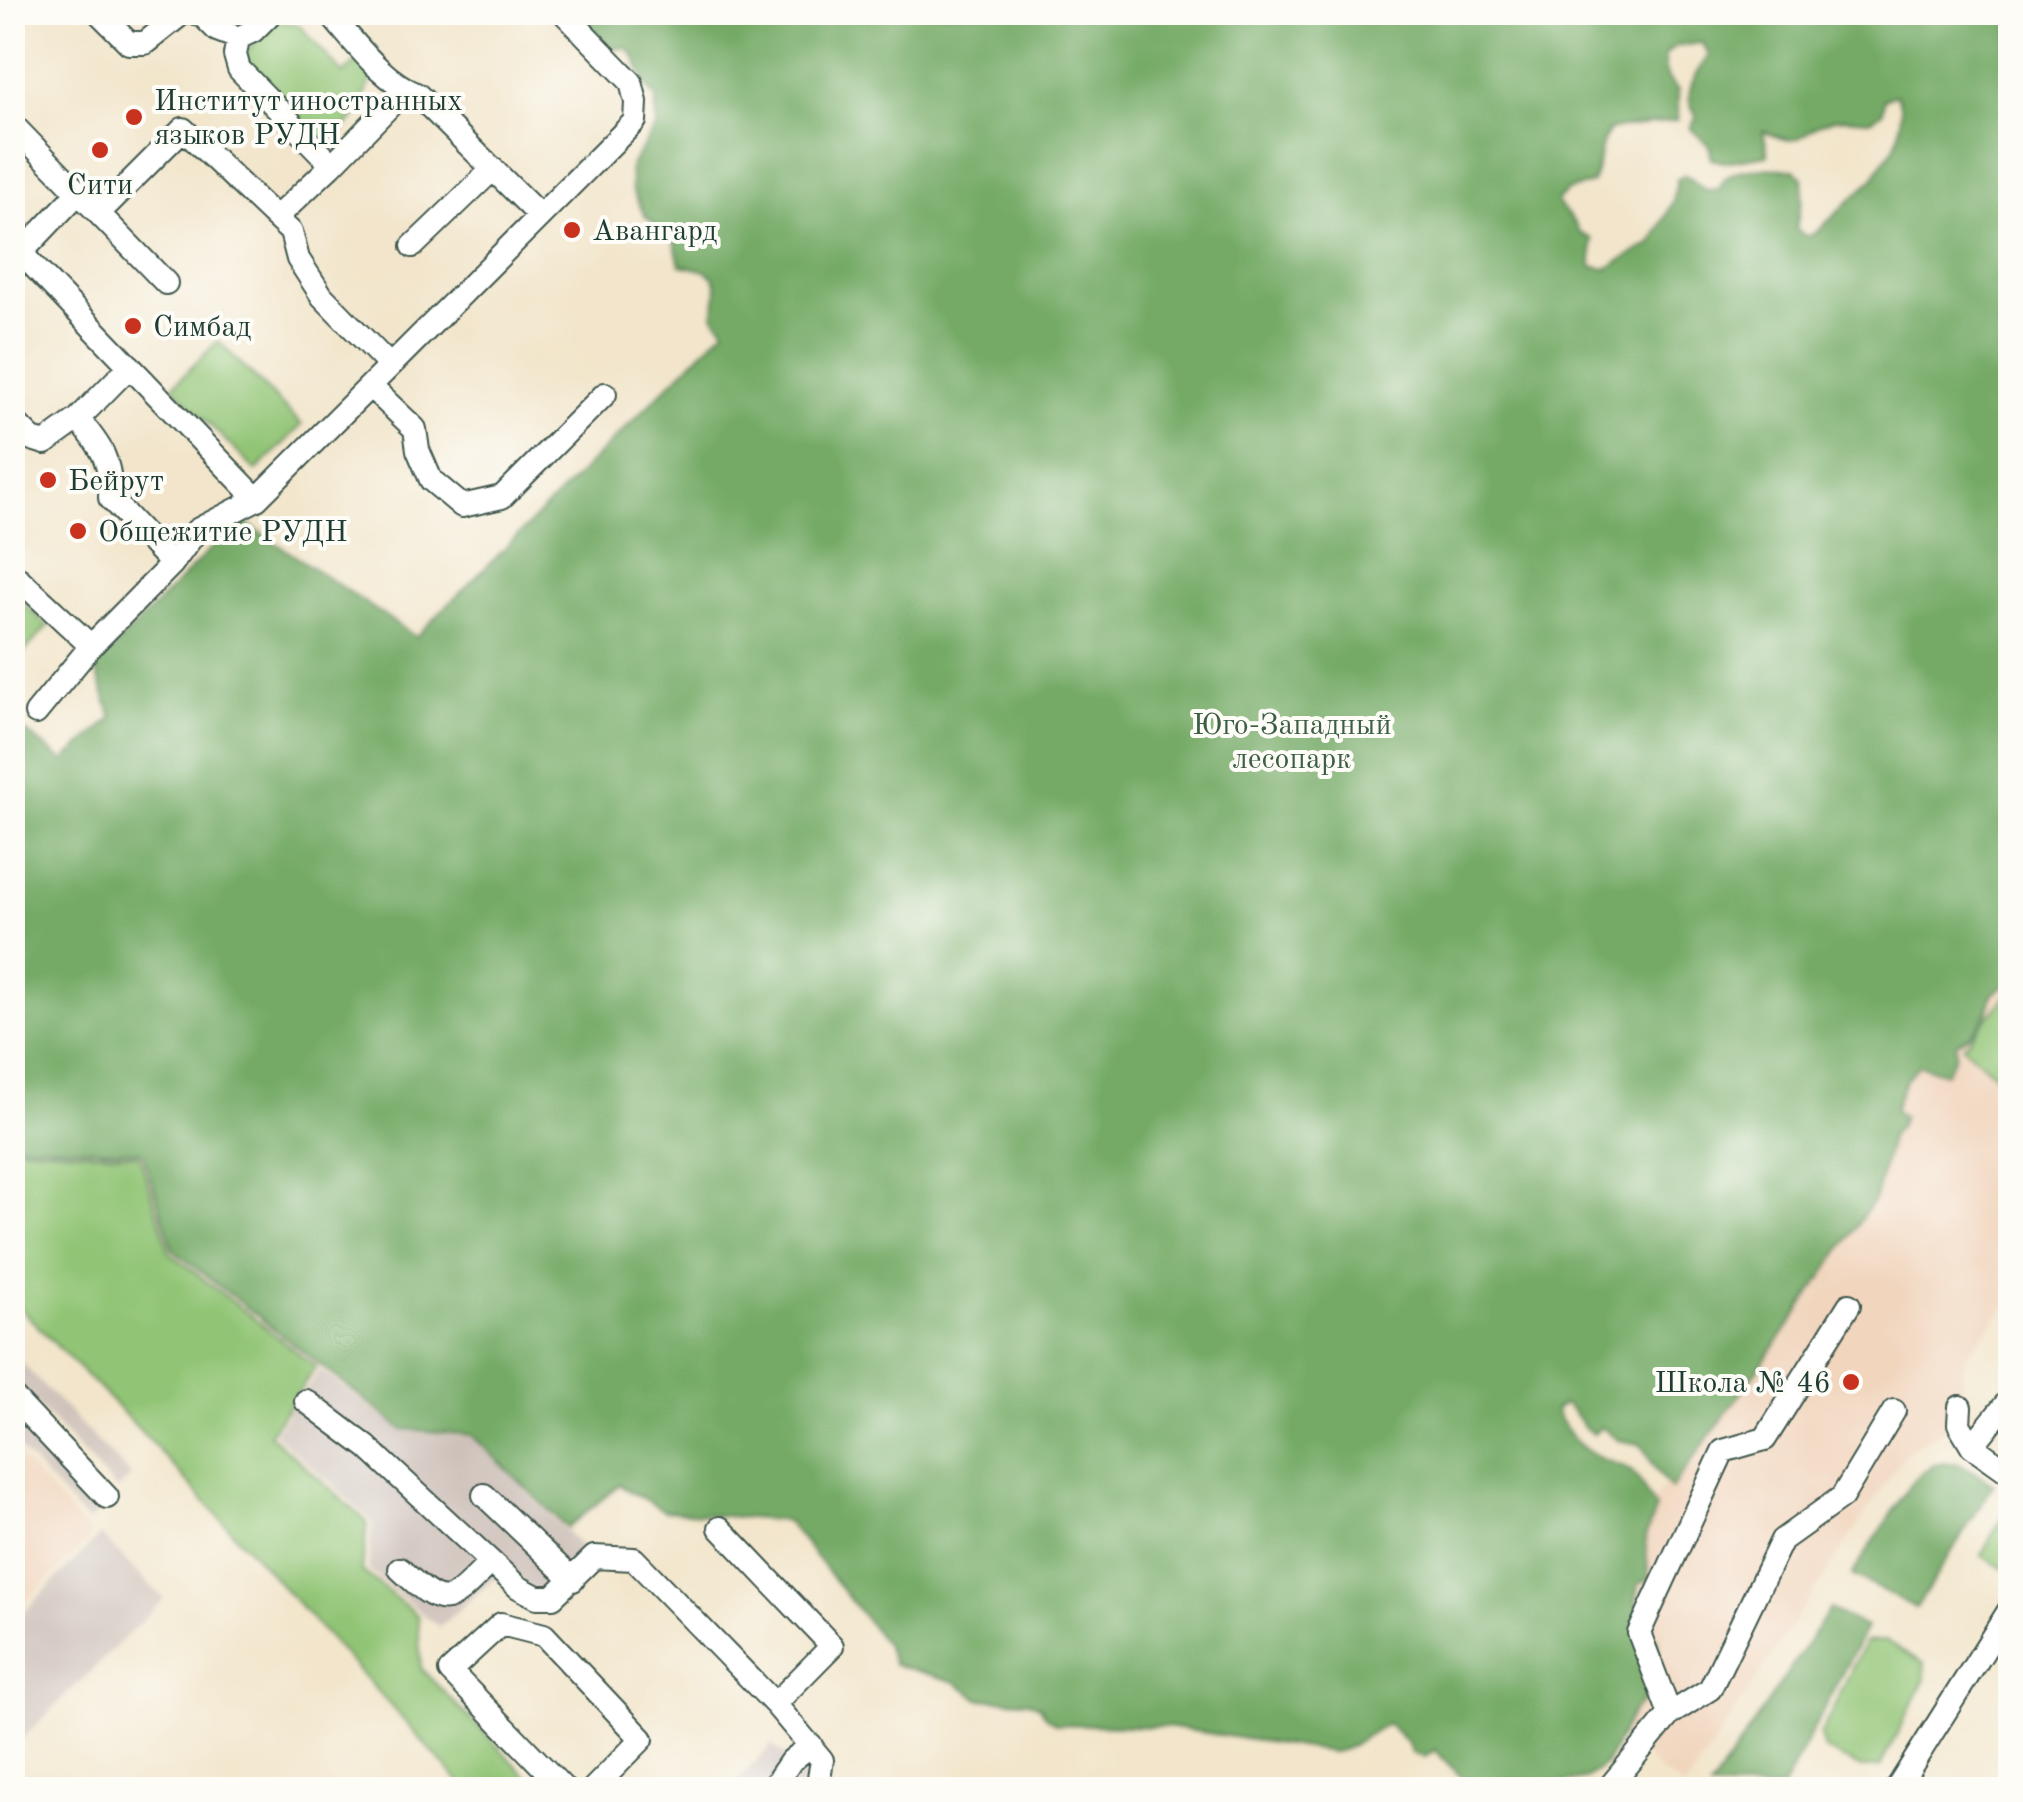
<svg xmlns="http://www.w3.org/2000/svg" width="2023" height="1802" viewBox="0 0 2023 1802" font-family="'Old Standard TT',serif">
	<style>
		.built { fill: #f1d5bd }
		.industrial { fill: #cec1ba }
		.green { fill: #91c475; stroke: #588054; stroke-width: 2.5 }
		.forest { fill: #74aa66; stroke: #4a744d; stroke-width: 2.5; fill-rule: evenodd }
		.lines { fill: none; stroke-linecap: round; stroke-linejoin: round }
		.minor-casing { stroke: #3f564b; stroke-width: 26 }
		.minor { stroke: #fff; stroke-width: 22 }
		.poi-dot { fill: #c8321e; stroke: #fdfcf7; stroke-width: 4 }
		.labels { text-anchor: middle; stroke-width: 8; stroke-linejoin: round; paint-order: stroke }
		.poi-label { font-size: 30px; fill: #1f3d34; stroke: #fdfcf7; text-anchor: start }
		.park-label { font-size: 30px; fill: #3c5f44; stroke: #fdfcf7 }
	</style>
	<rect width="100%" height="100%" fill="#fdfcf7"/>
	<filter id="ink" filterUnits="userSpaceOnUse"><feTurbulence type="fractalNoise" baseFrequency=".01" numOctaves="2"/><feDisplacementMap in="SourceGraphic" scale="20" xChannelSelector="R" yChannelSelector="G"/><feConvolveMatrix kernelMatrix="1 2 1 2 8 2 1 2 1" color-interpolation-filters="sRGB"/></filter>
	<filter id="wash" filterUnits="userSpaceOnUse"><feTurbulence type="fractalNoise" baseFrequency=".0048" numOctaves="4" result="noise"/><feDisplacementMap in="SourceGraphic" scale="40" xChannelSelector="R" yChannelSelector="G"/><feGaussianBlur stdDeviation="2.25" result="paint"/><feColorMatrix in="noise" values="0 0 0 0 0 0 0 0 0 0 0 0 0 0 0 0 0 1.4 0 .05"/><feComposite in="paint" operator="in"/></filter>
	<g filter="url(#wash)">
		<rect width="100%" height="100%" fill="#f2e5cb"/>
		<path class="built" d="M2010 953V1303L1965 1357 1960 1407 1947 1426 1906 1452 1685 1788 1659 1771 1604 1713 1641 1524 1925 1035Z
			M13 1451 92 1536 13 1615Z"/>
		<path class="industrial" d="M12 1353 131 1476 117 1490 13 1380Z
			M320 1370 402 1431 472 1437 588 1553 544 1591 495 1578 439 1627 368 1570 372 1521 274 1433Z
			M12 1413 103 1508 88 1522 13 1442Z
			M100 1535 164 1599 13 1748V1623Z
			M772 1744 807 1775 804 1789 730 1790Z"/>
		<path class="green" d="M276 20 299 25 343 74 363 56 374 75 355 117 324 149 242 57Z
			M218 341 302 425 256 471 172 387Z
			M17 597 48 626 13 664V601Z
			M2010 992V1088L1963 1046Z
			M12 1147 139 1155 170 1253 316 1367 269 1434 367 1522 362 1571 418 1616 421 1669 540 1789H466L141 1431 13 1301Z
			M2009 1505 2010 1506 2009 1572 1981 1555Z
			M1886 1641 1924 1664 1925 1678 1880 1767 1861 1768 1824 1749 1820 1735 1865 1642Z"/>
		<path class="forest" d="M577 13H2010V982L1992 994C1988 1020 1978 1030 1956 1043V1054L1946 1073 1919 1065 1905 1081 1894 1110 1903 1117 1899 1127 1891 1135 1875 1198 1792 1322 1671 1489C1657 1475 1652 1460 1640 1444L1618 1440 1601 1427 1594 1434C1579 1427 1578 1412 1564 1404L1555 1410C1564 1430 1577 1447 1598 1457 1611 1464 1623 1463 1634 1474 1643 1484 1647 1498 1656 1508L1645 1538 1649 1579 1639 1583 1636 1603C1645 1615 1644 1630 1657 1639L1660 1682 1631 1714 1606 1764 1585 1779 1561 1783 1511 1780 1485 1785 1472 1783 1461 1777 1435 1750 1425 1757 1412 1753 1407 1742 1387 1723 1345 1749 1333 1752 1167 1727 1056 1724 1046 1717 1040 1706 1028 1701 979 1699 956 1682 893 1664 886 1645 787 1521 665 1511 619 1485 567 1528 472 1435 402 1429 173 1250 142 1152 13 1144 12 722 64 761 112 718 95 667 240 519 416 637 725 329 713 315C722 278 717 271 680 265L674 240 645 216 632 190 630 167 656 127V98C635 77 645 65 627 48L611 49ZM1702 43 1709 55C1695 76 1680 93 1697 117L1690 128 1710 146 1711 159 1724 162 1768 155 1763 131C1807 151 1795 132 1831 120 1842 116 1860 120 1872 120L1882 112 1884 99 1896 94C1904 108 1901 136 1892 150 1886 160 1879 165 1875 177L1818 231 1807 237 1796 229C1798 211 1805 195 1803 178L1794 169C1768 170 1729 161 1719 189L1706 190 1685 175 1677 179 1673 201 1652 243 1606 269 1592 266V239L1580 233C1575 219 1564 214 1557 201L1567 191 1592 183C1601 165 1597 147 1609 130L1678 120V90C1666 79 1663 71 1665 55L1676 46Z
			M1959 1463 1994 1484 1916 1608 1852 1575 1913 1480 1934 1464Z
			M1830 1609 1866 1627 1782 1789H1710Z"/>
	</g>
	<g filter="url(#ink)">
		<g class="lines">
			<g class="minor-casing">
				<path id="minor" d="M98 12 129 43H145L184 12
					M194 12 204 17 217 30 238 38 253 31 272 12
					M328 12C355 42 381 80 418 95L540 216
					M12 124 166 283
					M332 165 405 90
					M99 213 183 129 276 218 332 165 239 69 235 55 238 38
					M276 218 291 232 298 259 322 296 390 366
					M413 246 493 169
					M21 253 257 499
					M12 257 21 253 79 192
					M370 386 415 429 418 450 431 480 462 506 502 497 605 394
					M78 419 130 366
					M12 427 16 423 32 439 45 443 78 419C101 446 112 461 110 498L172 564
					M12 585 19 579 91 646 172 564 197 530 257 499 635 121 636 102 631 82 563 12
					M36 713 91 646
					M12 1396 107 1497
					M2010 1399 1972 1446 2010 1473
					M306 1401 367 1447 518 1587 537 1597H553L594 1557 634 1559 775 1704
					M1960 1407 1959 1424 1972 1446
					M484 1495 573 1580
					M720 1528 832 1646 775 1704 822 1760 817 1790
					M400 1569C446 1612 447 1606 489 1564
					M1670 1714 1710 1689 1782 1540 1842 1497 1894 1411
					M565 1790 450 1671 501 1624 544 1635 642 1739 592 1790
					M771 1790 791 1761 811 1745
					M1607 1790 1670 1714 1639 1633 1723 1451 1765 1439 1849 1305
					M1896 1790 2010 1609"/>
			</g>
			<use href="#minor" class="minor"/>
		</g>
	</g>
	<g class="poi-dot">
		<circle cx="134" cy="117" r="10"/>
		<circle cx="100" cy="150" r="10"/>
		<circle cx="572" cy="230" r="10"/>
		<circle cx="133" cy="326" r="10"/>
		<circle cx="48" cy="480" r="10"/>
		<circle cx="78" cy="531" r="10"/>
		<circle cx="1851" cy="1382" r="10"/>
	</g>
	<g class="labels">
		<g class="poi-label">
			<text x="154" y="110">Институт иностранных<tspan x="154" dy="34">языков РУДН</tspan></text>
			<text x="100" y="194" text-anchor="middle">Сити</text>
			<text x="592" y="240">Авангард</text>
			<text x="153" y="336">Симбад</text>
			<text x="68" y="490">Бейрут</text>
			<text x="98" y="541">Общежитие РУДН</text>
			<text x="1831" y="1392" text-anchor="end">Школа № 46</text>
		</g>
		<g class="park-label">
			<text x="1292" y="734">Юго-Западный<tspan x="1292" dy="34">лесопарк</tspan></text>
		</g>
	</g>
	<rect width="2023" height="1802" fill="none" stroke="#fdfcf7" stroke-width="50"/>
</svg>
